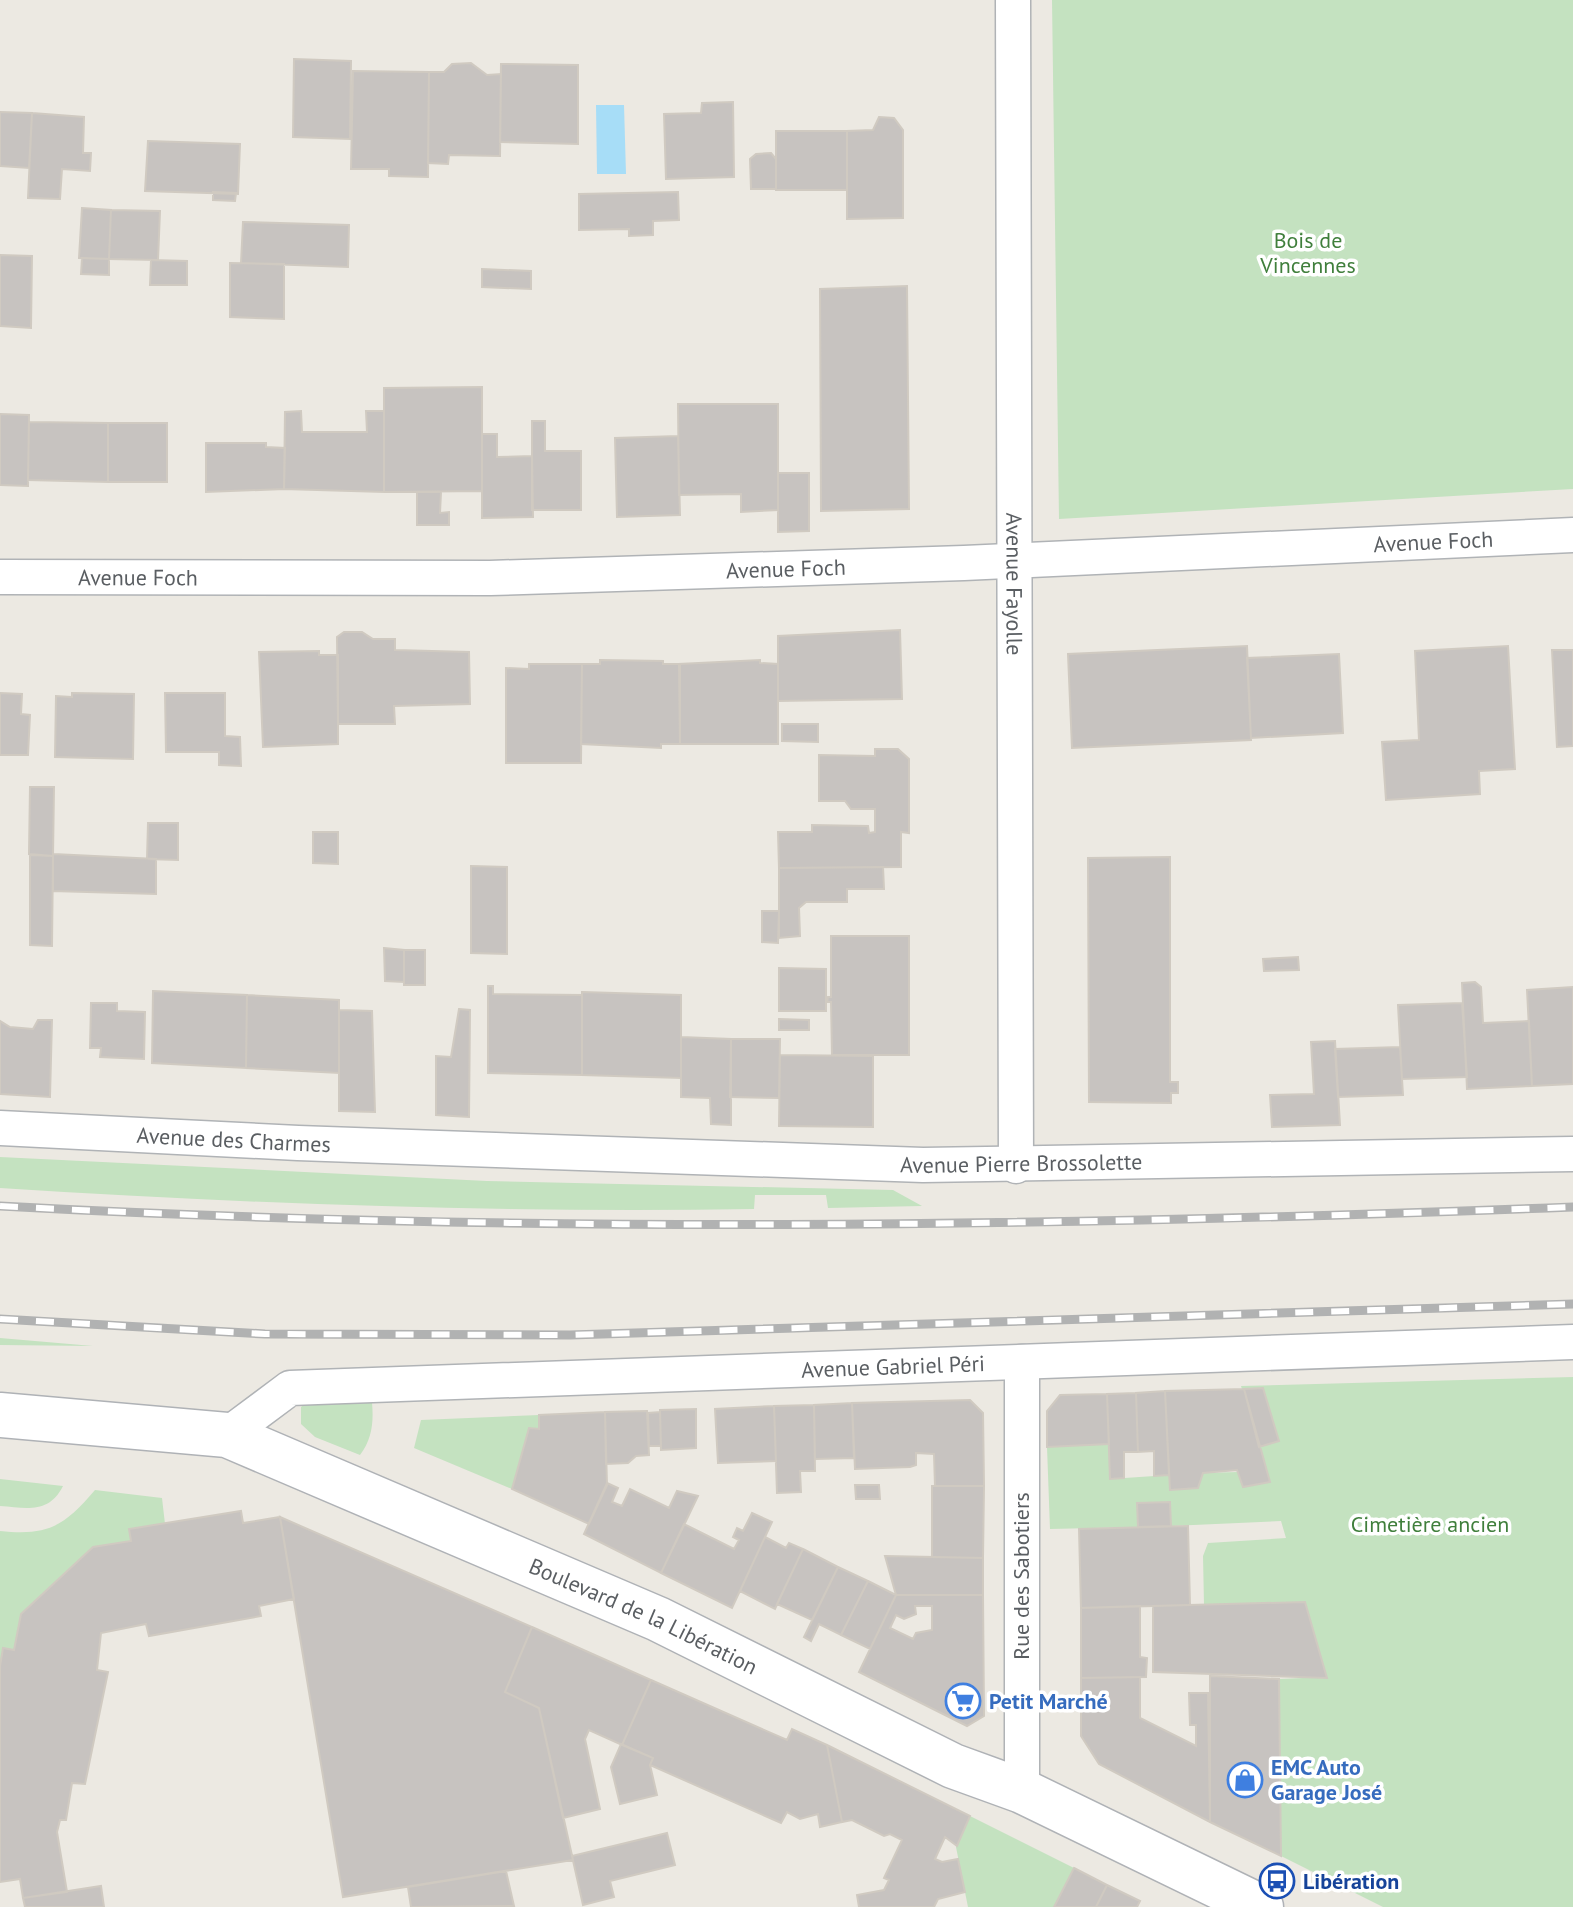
<svg xmlns="http://www.w3.org/2000/svg" width="1573" height="1907" viewBox="0 0 1573 1907" font-family="'PT Sans',sans-serif">
	<style>
		.green { fill: #c4e2c0 }
		.water { fill: #a7ddf7 }
		.building { fill: #c7c3c0; stroke: #d0cac1; stroke-width: 2; fill-rule: evenodd }
		.lines { fill: none; stroke-linecap: round; stroke-linejoin: round }
		.street-casing { stroke: #b0b3b6; stroke-width: 37 }
		.secondary-casing { stroke: #afb2b6; stroke-width: 47 }
		.street { stroke: #fff; stroke-width: 34 }
		.secondary { stroke: #fff; stroke-width: 44 }
		.rail-casing { stroke: #b1b2b2; stroke-width: 9 }
		.rail { stroke: #fff; stroke-width: 6; stroke-dasharray: 18; stroke-linecap: butt }
		.labels { text-anchor: middle; stroke-width: 7; stroke-linejoin: round; paint-order: stroke }
		.park-label { font-size: 22px; fill: #407f3c; stroke: #fff }
		.street-label { font-size: 22px; fill: #5a5e62; stroke: #fff }
		.shop-label { font-size: 22px; font-weight: bold; fill: #366cbe; stroke: #fff; text-anchor: start }
		.transit-label { font-size: 22px; font-weight: bold; fill: #164399; stroke: #fff; text-anchor: start }
	</style>
	<rect width="100%" height="100%" fill="#ece9e2"/>
	<path class="green" d="M1052 0H1573V489L1059 519Z
		M0 1157 487 1181 893 1190 922 1206 828 1208 826 1195H755L754 1209C503 1213 251 1204 0 1188Z
		M0 1338 93 1346 0 1345Z
		M1573 1377V1907H1383L1281 1856 1279 1679 1327 1677 1305 1602 1204 1605 1203 1556 1208 1543 1286 1538 1281 1521 1171 1526 1170 1502 1138 1503V1527L1050 1529 1047 1447 1109 1444 1110 1479 1169 1475 1170 1490 1198 1488 1203 1473 1238 1472 1243 1487 1269 1481 1241 1386Z
		M371 1394C374 1416 374 1437 360 1455L315 1437 301 1424V1407L308 1401Z
		M539 1415V1429L529 1428 512 1489 414 1448 421 1420Z
		M0 1479 63 1486C49 1514 27 1508 0 1506Z
		M95 1490 162 1498 165 1524 129 1529 131 1541 93 1547 21 1614 14 1650 3 1649 0 1666V1531C49 1536 64 1526 95 1490Z
		M970 1816 1074 1868 1054 1907H968L956 1847Z"/>
	<path class="water" d="M596 105H624L626 174H597Z"/>
	<path class="building" d="M294 59 351 61 350 139 293 137Z
		M471 63 487 75 501 74 500 156 449 155 448 164 428 163 429 72H444L452 64Z
		M501 64 578 65V144L500 142Z
		M353 71 429 72 428 177 389 176V169H351Z
		M733 102 734 177 666 179 664 114 701 113 702 103Z
		M0 112 32 113 29 168 0 166Z
		M32 113 84 117 83 153H91L90 171 62 169 60 199 28 198Z
		M879 117 894 118 903 130V218L847 219V131L873 130Z
		M776 131H847V190H776Z
		M148 141 240 144 238 194 145 191Z
		M771 153 776 159V189H751L750 159 756 154Z
		M213 192 236 193 235 201 213 200Z
		M678 192 679 220 653 221V235L629 236V229L579 230V194Z
		M82 208 111 210 109 259 79 258Z
		M111 210 160 211 158 260 109 259Z
		M243 222 349 225 348 267 241 263Z
		M0 255 32 256 31 328 0 326Z
		M82 258 109 259V275L81 274Z
		M151 260 187 261V285H150Z
		M230 263 284 264V319L230 317Z
		M482 269 531 271V289L482 287Z
		M907 286 909 509 821 511 820 289Z
		M482 387V491L384 492V388Z
		M678 404H778V510L741 512V494L679 495Z
		M301 411 302 432H367L366 411H384V492L284 489 285 412Z
		M0 414 29 415 28 486 0 485Z
		M532 421H545V451H581V510H532Z
		M29 422 108 423V482L28 480Z
		M108 423H167V482H108Z
		M482 434H497V457L532 456 533 517 482 518Z
		M678 436 680 515 617 517 615 438Z
		M206 443H266V447L285 448 284 489 206 492Z
		M778 473H809V531L778 532Z
		M417 492H441L440 513 449 512V525H417Z
		M900 630 902 699 778 701V636Z
		M344 632H362L373 639H395V650L469 652 470 704 394 706 395 724H338L337 637Z
		M1247 646 1251 740 1072 748 1068 654Z
		M1508 646 1515 769 1479 771 1480 794 1386 800 1382 742 1419 740 1415 651Z
		M1552 650H1573V746L1557 747Z
		M319 651V655H338V744L263 747 259 652Z
		M1339 654 1343 733 1251 738 1247 658Z
		M600 660 663 661V664H680V744H661V748L581 744 582 664H600Z
		M760 660V663L778 664V744H680L679 664Z
		M529 664H582L581 763H506V668L529 669Z
		M0 693 22 694 21 714 30 715 28 755H0Z
		M72 693 134 694 133 759 55 757 56 696 72 697Z
		M165 693H225V736L240 737 241 766 219 765V752H166Z
		M782 724H818V742L782 741Z
		M875 749H898L909 759V833L901 832V867L779 868 778 832H812V825L868 826 869 833 875 832V809H851L845 801H819V755L875 756Z
		M30 787H54L53 856 29 854Z
		M148 823H178V860L147 859Z
		M313 832H338V864L313 863Z
		M53 854 156 859V894L53 891Z
		M30 855 53 856 52 946 30 945Z
		M1170 857V1082H1178V1093H1171V1103L1089 1102 1088 858Z
		M471 866 507 867V954L471 953Z
		M883 867 884 889H847V902H806L799 908 800 936 779 938V868Z
		M762 911H779L778 943 762 942Z
		M831 936H909V1055H832L831 1002H827L828 997H831Z
		M384 948 404 950V982L385 981Z
		M404 950H425V985H404Z
		M1298 957 1299 970 1264 971 1263 959Z
		M779 968 826 969V1011H779Z
		M1475 982 1481 987 1483 1023 1529 1021 1532 1086 1467 1089 1462 983Z
		M488 986H493V994L582 995V1075L488 1073Z
		M1573 987V1084L1532 1086 1527 990Z
		M153 991 247 995 246 1068 152 1063Z
		M582 992 681 995V1078L582 1075Z
		M247 995 339 1000V1073L246 1068Z
		M91 1003H117V1011L145 1012 144 1059 100 1057 101 1048H90Z
		M1462 1003 1467 1077 1402 1079 1398 1005Z
		M459 1009 470 1010 469 1117 436 1115V1056L451 1057Z
		M339 1010 372 1011 375 1112 339 1111Z
		M779 1019 809 1020V1030H779Z
		M38 1020H52L50 1097 0 1094V1021L10 1027 33 1029Z
		M681 1037 731 1039V1125L711 1124 710 1098 681 1097Z
		M731 1039H780L779 1098 730 1097Z
		M1335 1041 1340 1125 1272 1127 1270 1095 1314 1094 1311 1042Z
		M1400 1047 1403 1095 1338 1097 1335 1049Z
		M780 1055 873 1056V1127L779 1126Z
		M1263 1388 1279 1441 1259 1447 1244 1389Z
		M1244 1389 1270 1482 1243 1487 1237 1470 1203 1473 1198 1488 1170 1490 1165 1391Z
		M1165 1391 1169 1475 1154 1476V1451L1138 1452 1136 1393Z
		M1136 1393 1138 1452H1124V1478L1110 1479 1107 1394Z
		M1107 1394 1109 1444 1047 1447V1411L1060 1395Z
		M970 1400 983 1413 984 1486H935L934 1454 916 1453V1465L910 1467 855 1469 852 1403Z
		M852 1403 854 1458 815 1459 814 1405Z
		M814 1405 815 1471H800L801 1492 777 1493 774 1406Z
		M774 1406 776 1461 718 1463 715 1409Z
		M696 1409V1448L661 1450 660 1410Z
		M647 1411 649 1455 636 1456 628 1463 606 1464 605 1412Z
		M605 1412 607 1485 589 1524 512 1489 529 1428 539 1429V1415Z
		M660 1412 661 1446H649L648 1413Z
		M607 1483 618 1488 612 1502 622 1506 630 1489 669 1508 677 1491 698 1496 661 1573 584 1534Z
		M855 1485H879L880 1499H856Z
		M932 1486H984L983 1558 932 1557Z
		M1170 1502 1171 1526 1138 1527 1137 1503Z
		M241 1511 243 1523 280 1517 294 1599 259 1606 261 1616 149 1636 146 1624 101 1633 97 1670 108 1672 85 1784 72 1783 66 1820H60L57 1832 67 1892 23 1898 20 1879 0 1882V1666L3 1648 14 1650 21 1614 93 1547 131 1541 129 1529Z
		M752 1513 772 1522 732 1608 661 1573 684 1524 734 1549 739 1540 733 1537 737 1528 743 1531Z
		M280 1517 532 1627 505 1692 539 1708 573 1860 343 1897Z
		M1188 1526 1190 1605 1081 1608 1079 1529Z
		M765 1537 786 1548 789 1543 803 1549 775 1609 740 1591Z
		M803 1549 838 1567 812 1620 777 1604Z
		M885 1556 983 1558V1595H896Z
		M838 1567 868 1581 841 1635 819 1624 811 1641 804 1637Z
		M868 1581 896 1595 870 1649 841 1635Z
		M896 1595H983L984 1716 967 1726 859 1672ZM915 1606H932V1630L916 1633 913 1639 890 1628 896 1615 904 1619 916 1614Z
		M1305 1602 1327 1678 1153 1672V1606Z
		M1140 1606V1657L1147 1658 1146 1677 1081 1678V1608Z
		M532 1627 651 1680 622 1745 589 1730 585 1739 600 1809 563 1818 539 1708 505 1692Z
		M1210 1676 1279 1679 1281 1856 1210 1822Z
		M1140 1677V1718L1196 1746V1725H1190L1189 1693H1208L1210 1822 1099 1764 1081 1736V1678Z
		M651 1680 787 1740 792 1729 827 1745 842 1822 820 1827 818 1814 800 1819 787 1812 781 1823 650 1765 653 1758 622 1745Z
		M621 1744 653 1758 650 1765 657 1795 620 1804 611 1767Z
		M827 1745 970 1816 957 1846 945 1837 935 1859 942 1862 958 1859 965 1892 938 1899 934 1907H859L857 1895 884 1890 889 1880 884 1878 902 1840 890 1834 884 1836 852 1820 842 1822Z
		M667 1833 675 1865 610 1881 614 1897 583 1905 572 1856Z
		M1074 1868 1107 1885 1096 1907H1054Z
		M1267 1870 1288 1879 1284 1889 1263 1879Z
		M506 1871 514 1906 411 1907 408 1887Z
		M1107 1885 1140 1901 1137 1907H1096Z
		M101 1886 104 1907H25L23 1898Z"/>
	<g class="lines">
		<g class="street-casing">
			<g id="street">
				<path id="s1" d="M1013 0 1016 1166"/>
				<path id="s2" d="M0 577 490 578 964 563 1573 535"/>
				<path id="s3" d="M0 1128 298 1143 923 1165 1573 1154"/>
				<path id="s4" d="M227 1435 290 1388 1573 1342"/>
				<path d="M1022 1791V1362"/>
			</g>
		</g>
		<g class="secondary-casing">
			<g id="secondary">
				<path id="s5" d="M0 1415 227 1435 658 1619 953 1766 1022 1791 1261 1907"/>
			</g>
		</g>
		<use href="#street" class="street"/>
		<use href="#secondary" class="secondary"/>
		<g class="rail-casing">
			<path id="rail" d="M0 1206C524 1234 1048 1227 1573 1207
				M0 1319 265 1334 570 1335 1573 1304"/>
		</g>
		<use href="#rail" class="rail"/>
	</g>
	<defs>
		<g id="supermarket-ring" transform="scale(1.8)"><circle r="9.5" fill="#fff" stroke="#3f7fe0" stroke-width="1.5"/><path d="M-6-5.5h2.5l.6 2H6L4.5 2H-2.5L-4.4-4H-6ZM-1.5 3.2a1.3 1.3 0 1 0 .1 0ZM3 3.2a1.3 1.3 0 1 0 .1 0Z" fill="#3f7fe0"/></g>
		<g id="shop-ring" transform="scale(1.8)"><circle r="9.5" fill="#fff" stroke="#3f7fe0" stroke-width="1.5"/><path d="M-5-2.5h2.3a2.7 3.5 0 0 1 5.4 0H5L5.5 6h-11ZM-1.5-2.5h3a1.5 2.3 0 0 0-3 0Z" fill="#3f7fe0"/></g>
		<g id="bus-ring" transform="scale(1.8)"><circle r="9.5" fill="#fff" stroke="#1a4fb4" stroke-width="1.5"/><path d="M-5-6H5V4H4V6H2V4H-2V6H-4V4H-5ZM-3.5-4V0h7V-4ZM-3.5 1.2v1.5H-2V1.2ZM2 1.2v1.5H3.5V1.2Z" fill="#1a4fb4"/></g>
	</defs>
	<g fill-rule="evenodd">
		<use href="#supermarket-ring" x="963" y="1701"/>
		<use href="#shop-ring" x="1245" y="1780"/>
		<use href="#bus-ring" x="1277" y="1881"/>
	</g>
	<g class="labels">
		<g class="park-label">
			<text x="1308" y="248">Bois de<tspan x="1308" dy="25">Vincennes</tspan></text>
			<text x="1430" y="1532">Cimetière ancien</text>
		</g>
		<g class="street-label">
			<text dy="8" stroke="none"><textPath href="#s2" startOffset="1434">Avenue Foch</textPath></text>
			<text dy="8" stroke="none"><textPath href="#s2" startOffset="786">Avenue Foch</textPath></text>
			<text dy="8" stroke="none"><textPath href="#s2" startOffset="138">Avenue Foch</textPath></text>
			<text dy="8" stroke="none"><textPath href="#s1" startOffset="584">Avenue Fayolle</textPath></text>
			<text dy="8" stroke="none"><textPath href="#s3" startOffset="234">Avenue des Charmes</textPath></text>
			<text dy="8" stroke="none"><textPath href="#s3" startOffset="1022">Avenue Pierre Brossolette</textPath></text>
			<text dy="8" stroke="none"><textPath href="#s4" startOffset="682">Avenue Gabriel Péri</textPath></text>
			<text transform="translate(1021 1576) rotate(-90)" y="8">Rue des Sabotiers</text>
			<text dy="8" stroke="none"><textPath href="#s5" startOffset="682">Boulevard de la Libération</textPath></text>
		</g>
		<g class="shop-label">
			<text x="989" y="1709">Petit Marché</text>
			<text x="1271" y="1775">EMC Auto<tspan x="1271" dy="25">Garage José</tspan></text>
		</g>
		<g class="transit-label">
			<text x="1303" y="1889">Libération</text>
		</g>
	</g>
</svg>
